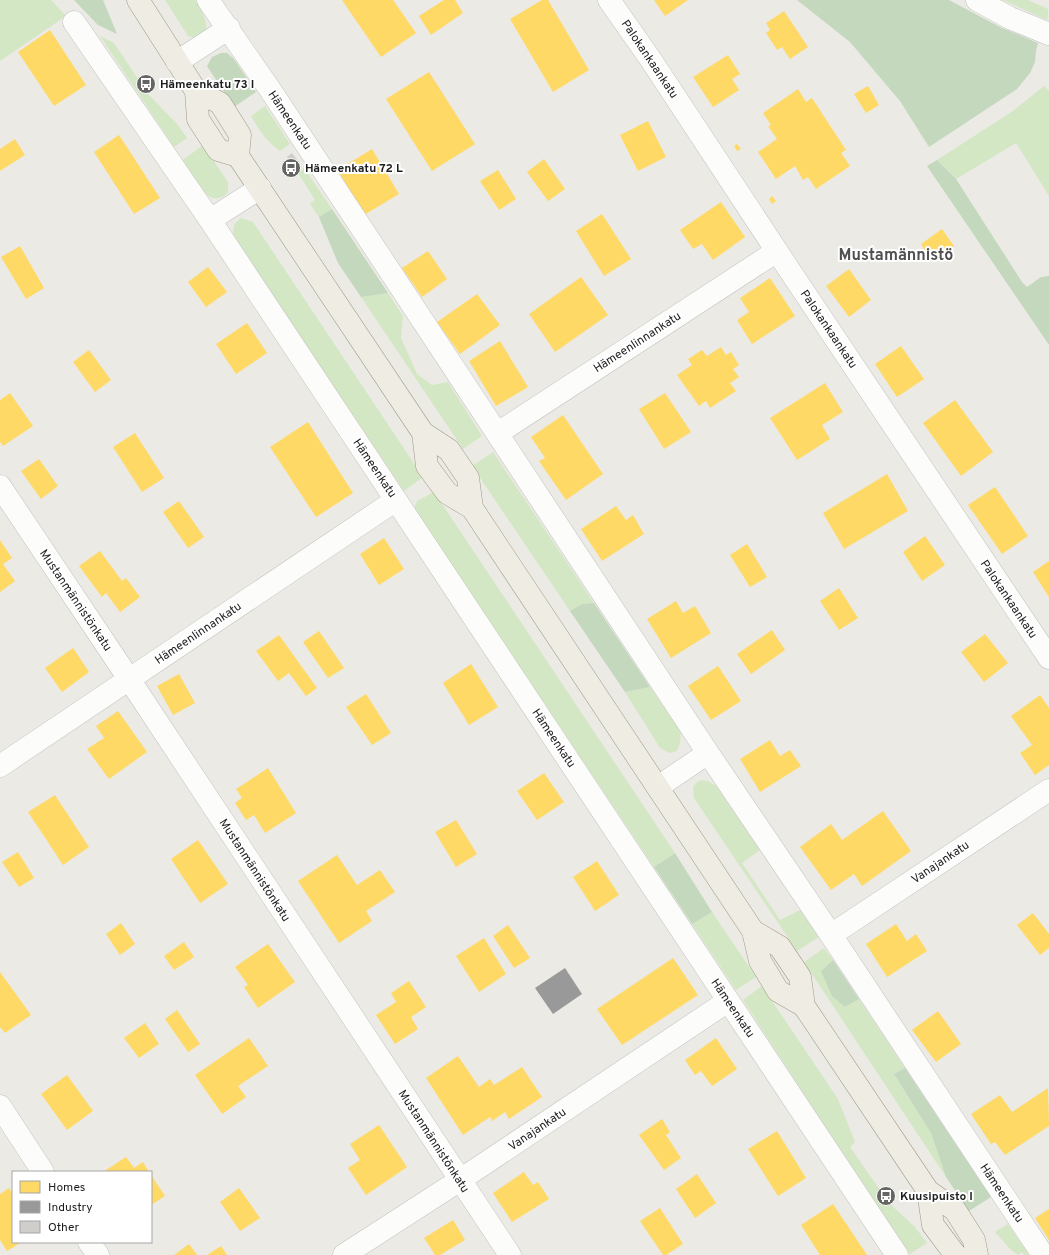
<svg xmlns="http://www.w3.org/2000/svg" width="1049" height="1255" viewBox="0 0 1049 1255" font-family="Overpass,sans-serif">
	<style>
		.grass { fill: #d4e7c5 }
		.forest { fill: #c3d8bc }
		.homes { fill: #ffd966 }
		.industry { fill: #999 }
		.building { fill: #d0ceca }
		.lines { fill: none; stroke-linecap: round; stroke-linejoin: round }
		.minor-casing { stroke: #c2c2c0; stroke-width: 23 }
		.major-casing { stroke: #9f9984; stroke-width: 23 }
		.minor { stroke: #fcfcfb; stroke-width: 22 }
		.major { stroke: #efece4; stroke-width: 22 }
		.labels { text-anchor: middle; stroke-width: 4; stroke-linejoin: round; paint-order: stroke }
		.street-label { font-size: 12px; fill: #1d1d1d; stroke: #fff }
		.poi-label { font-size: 12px; font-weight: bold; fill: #1d1d1d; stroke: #fff; text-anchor: start }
		.district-label { font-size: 16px; font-weight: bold; fill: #505050; stroke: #fff }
	</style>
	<rect width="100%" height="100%" fill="#ebeae5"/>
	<path class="grass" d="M0 0H51L66 16 0 61Z
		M165 0H195C201 10 208 20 206 32L197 38 188 36Z
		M1003 0H1028L1048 9V16L1047 20Z
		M100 36 114 43 148 94 177 124 187 138 174 147Z
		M1044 86 1049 91V196L1016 143 956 179 937 160 1013 111Z
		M265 106 290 144 280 151C267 143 258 128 251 116Z
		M203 145 228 182V192C209 214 192 174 183 160Z
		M304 168 332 209 319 217 310 204 315 200 298 173Z
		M241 218 253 222 423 477 404 491 234 238C233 228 232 225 241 218Z
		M388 293 403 316 401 338 417 374 432 385 448 382 482 436 463 449 361 297Z
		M493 452 594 603 582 604 570 611 472 466Z
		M434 492 675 853 654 867 414 508 417 501Z
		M650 687 681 732 680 743 677 751 670 753 660 748 625 692Z
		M702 780 708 781 716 786 760 850 742 863 780 920 800 910 819 937 797 951 694 798 693 787 697 782Z
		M712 912 756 977 736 990 692 924Z
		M824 948 833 960 821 971 845 1007 859 999 905 1068 894 1074 931 1133 946 1177 804 962Z
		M762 986 838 1099 855 1142 850 1147 889 1203 915 1227 927 1243 910 1254 869 1194 743 1000Z
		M1008 1224 1029 1255H1024L1022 1252 1018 1255 1011 1250 995 1232Z"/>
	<path class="forest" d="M74 0H103L117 34 98 25Z
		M797 0H949L1000 27 1038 43 1036 51 1035 62 1030 73 1017 89 929 147 900 101 850 42Z
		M221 53H227L234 59 256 92 234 107 207 66 212 57Z
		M937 160 956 179 1022 282 1027 287 1041 277 1049 276V345L927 166Z
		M332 209 388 293 361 297 338 263 319 217Z
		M594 603 650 687 625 692 570 611 582 604Z
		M675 853 712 912 692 924 654 867Z
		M833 960 859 999 845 1007 832 996 821 971Z
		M905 1068 991 1197 969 1211 946 1177 931 1133 894 1074Z"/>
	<path class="homes" d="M342 0H393L416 33 381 57Z
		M444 0H455L463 13 431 35 419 16Z
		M542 0H548L589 70 553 92 510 19Z
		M654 0H688L665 16Z
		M784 11 808 47 790 59 782 47 777 50 766 33 770 30 766 23Z
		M50 30 86 85 54 106 18 52Z
		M728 55 740 74 732 79 739 90 713 107 693 77Z
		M429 72 475 144 432 171 386 99Z
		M868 86 879 105 866 113 854 94Z
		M798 89 806 102 812 98 846 150 841 153 850 166 816 189 808 177 803 180 795 166 776 179 758 152 777 139 768 126 771 125 763 113Z
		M648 121 666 157 638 171 620 135Z
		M119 135 160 198 134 214 94 152Z
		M15 139 25 155 0 171V149Z
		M737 144 741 149 737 151 734 146Z
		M372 149 399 194 364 215 338 170Z
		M544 159 565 189 548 201 527 172Z
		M498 170 516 199 499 210 480 181Z
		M772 196 776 201 772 204 769 199Z
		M721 202 745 237 713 260 702 244 693 249 680 230Z
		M602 214 631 259 604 276 576 231Z
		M942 229 954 246 931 261 921 244Z
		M20 246 44 288 26 299 1 257Z
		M428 251 447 279 422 297 402 268Z
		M208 267 227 292 206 307 188 282Z
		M849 269 871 300 849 317 826 286Z
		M581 277 608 315 555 352 529 314Z
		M770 278 795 316 752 344 737 320 749 312 740 298Z
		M477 294 500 325 460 354 437 322Z
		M247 323 267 353 236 374 216 344Z
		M500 341 528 387 496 406 469 361Z
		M901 346 924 379 897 397 875 364Z
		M721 347 726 355 731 352 739 365 733 369 739 377 730 383 736 391 710 408 706 401 699 406 677 375 692 365 688 359 702 350 707 356Z
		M89 350 111 380 95 392 73 362Z
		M825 383 843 412 822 425 830 439 797 460 770 418Z
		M10 393 33 426 3 446 0 442V400Z
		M665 393 691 432 664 449 639 409Z
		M955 400 993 452 961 476 923 423Z
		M563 415 603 474 566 500 539 461 545 458 531 437Z
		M308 422 353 493 316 517 270 447Z
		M135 433 164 478 142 492 113 447Z
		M39 459 58 486 41 499 21 471Z
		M887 474 908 511 844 549 823 513Z
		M995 487 1028 536 1002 554 968 505Z
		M179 501 204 537 188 548 163 512Z
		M616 506 626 520 633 515 644 534 602 561 581 529Z
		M925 536 945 565 922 581 903 552Z
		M384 538 404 569 379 585 360 554Z
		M0 540 12 558 3 564 15 581 0 592Z
		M747 544 767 577 750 587 730 555Z
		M100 551 122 581 126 578 140 597 120 612 106 593 102 597 79 566Z
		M1049 561V597L1033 572Z
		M839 588 858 618 839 630 820 601Z
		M676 601 683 613 695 606 711 633 671 658 647 619Z
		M772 630 785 650 751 674 737 654Z
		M319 631 344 668 328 678 303 642Z
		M985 634 1008 663 984 682 961 652Z
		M279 635 317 688 306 696 289 673 278 681 256 651Z
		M73 648 89 672 62 692 45 668Z
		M471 664 498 707 469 725 443 683Z
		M718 666 741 701 711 720 688 686Z
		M179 674 195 703 173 715 157 686Z
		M366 694 391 733 372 745 346 707Z
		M1040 695 1049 708V765L1035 775 1020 753 1032 745 1011 716Z
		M118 711 147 752 109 779 87 749 104 738 96 726Z
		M770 740 780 756 790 750 801 766 760 792 740 759Z
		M268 768 296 813 265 833 254 815 246 820 235 803 242 798 236 789Z
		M544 773 564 802 537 820 517 791Z
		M55 795 89 847 63 865 28 812Z
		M883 811 911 851 862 886 854 874 831 890 800 847 831 824 842 840Z
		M456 820 477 854 456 867 435 832Z
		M198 840 228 884 200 903 171 859Z
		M18 852 34 878 19 887 2 862Z
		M337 855 357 885 380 870 395 892 366 911 372 921 339 943 298 881Z
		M597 861 619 895 595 911 573 877Z
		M1033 913 1049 934V948L1040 955 1017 925Z
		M121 923 135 944 120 955 106 934Z
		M896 924 907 941 916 934 927 951 887 977 866 944Z
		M508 925 530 958 514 968 493 936Z
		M484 938 506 974 479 992 456 956Z
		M184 942 194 957 174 970 164 956Z
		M268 944 295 982 258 1008 244 987 248 985 235 967Z
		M673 958 698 995 622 1045 597 1009Z
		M0 972 31 1015 5 1033 0 1027Z
		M409 981 426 1007 411 1017 418 1029 395 1044 376 1015 396 1002 391 993Z
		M177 1010 200 1044 188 1052 165 1019Z
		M938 1011 961 1044 936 1062 912 1030Z
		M145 1023 159 1044 139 1058 124 1038Z
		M249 1038 268 1066 238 1086 246 1097 222 1114 195 1075Z
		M716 1038 737 1069 712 1086 701 1071 695 1075 685 1060Z
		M458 1056 479 1087 490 1079 494 1085 522 1067 542 1097 509 1119 505 1112 492 1121 490 1117 463 1135 426 1078Z
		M67 1075 93 1111 67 1130 41 1094Z
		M1048 1088 1049 1126 1005 1155 995 1142 991 1144 971 1114 1000 1095 1012 1112Z
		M662 1119 670 1132 666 1135 681 1158 664 1170 639 1135Z
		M379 1125 407 1167 366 1195 348 1168 360 1160 350 1144Z
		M777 1131 806 1178 778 1196 748 1149Z
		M126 1157 134 1168 143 1162 149 1172H103Z
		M524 1172 533 1185 538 1182 549 1199 512 1222 493 1193Z
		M697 1174 716 1203 695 1218 676 1189Z
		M151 1175 165 1196 151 1205Z
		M9 1188 13 1194V1242H22L7 1251 0 1240V1194Z
		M239 1188 260 1218 240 1231 220 1202Z
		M833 1204 867 1255H820L801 1225Z
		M660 1208 683 1244 666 1255H663L640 1221Z
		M1049 1209V1240L1035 1218Z
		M453 1220 465 1240 440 1255H435L424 1238Z
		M189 1244 197 1255H174Z
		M221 1246 227 1255H207Z"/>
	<path class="industry" d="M565 968 582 994 553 1014 535 988Z"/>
	<path class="building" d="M292 153 300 164 295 167 287 157Z"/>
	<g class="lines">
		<g class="minor-casing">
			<path id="minor" d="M208 0 271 91 708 753 831 935 1043 1255
				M609 0 651 60 788 268 1049 658
				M977 0 1010 18 1049 34
				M74 22 210 220 897 1255
				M177 62 229 28
				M210 220 260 188
				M498 433 777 251
				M0 486 129 679 510 1255
				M0 766 396 500
				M658 787 708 753
				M831 935 1049 790
				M0 1106 43 1172
				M89 1242 98 1255
				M344 1255 460 1180 728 1001"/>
		</g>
		<g class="major-casing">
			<path id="major" d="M138 0 196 91 220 103 240 135 238 156 423 433 449 450 468 478 472 508
				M196 91 198 119 218 150 238 156
				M423 433 427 466 447 493 472 508 753 931 760 961 778 991 804 1006
				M753 931 780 947 800 977 804 1006 928 1191 955 1210 974 1240 977 1255
				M928 1191 933 1225 954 1253 956 1255"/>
		</g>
		<use href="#minor" class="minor"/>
		<use href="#major" class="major"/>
	</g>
	<defs>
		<g id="bus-disc" transform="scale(1)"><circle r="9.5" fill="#656563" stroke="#fff"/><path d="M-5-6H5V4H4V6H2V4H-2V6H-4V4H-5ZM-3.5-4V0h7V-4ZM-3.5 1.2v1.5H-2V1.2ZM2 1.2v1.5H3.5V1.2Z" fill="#fff"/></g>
	</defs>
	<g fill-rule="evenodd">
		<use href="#bus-disc" x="146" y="84"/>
		<use href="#bus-disc" x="291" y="168"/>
		<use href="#bus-disc" x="886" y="1196"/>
	</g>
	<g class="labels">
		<g class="street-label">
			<text transform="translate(650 59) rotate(56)" y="4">Palokankaankatu</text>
			<text transform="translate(290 120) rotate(56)" y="4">Hämeenkatu</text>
			<text transform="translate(829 329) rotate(56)" y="4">Palokankaankatu</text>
			<text transform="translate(637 342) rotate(-33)" y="4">Hämeenlinnankatu</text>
			<text transform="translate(375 468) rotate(56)" y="4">Hämeenkatu</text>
			<text transform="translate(1009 599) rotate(56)" y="4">Palokankaankatu</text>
			<text transform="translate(76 600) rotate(56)" y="4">Mustanmännistönkatu</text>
			<text transform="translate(198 633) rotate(-34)" y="4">Hämeenlinnankatu</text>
			<text transform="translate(554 738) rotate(56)" y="4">Hämeenkatu</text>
			<text transform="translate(940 862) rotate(-34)" y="4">Vanajankatu</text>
			<text transform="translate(255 870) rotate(57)" y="4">Mustanmännistönkatu</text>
			<text transform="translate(733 1008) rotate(56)" y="4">Hämeenkatu</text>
			<text transform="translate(537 1129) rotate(-34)" y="4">Vanajankatu</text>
			<text transform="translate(434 1141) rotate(57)" y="4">Mustanmännistönkatu</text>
			<text transform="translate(1002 1193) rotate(56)" y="4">Hämeenkatu</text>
		</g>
		<g class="poi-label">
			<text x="160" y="88">Hämeenkatu 73 I</text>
			<text x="305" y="172">Hämeenkatu 72 L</text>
			<text x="900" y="1200">Kuusipuisto I</text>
		</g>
		<g class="district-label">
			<text x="896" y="260">Mustamännistö</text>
		</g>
	</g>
	<rect x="12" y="1171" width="140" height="72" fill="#ffffff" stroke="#a5a5a5"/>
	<rect x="20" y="1181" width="20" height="12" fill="#ffd966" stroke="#a5a5a5"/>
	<text x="48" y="1191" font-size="12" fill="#1d1d1d">Homes</text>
	<rect x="20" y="1201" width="20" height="12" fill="#999999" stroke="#a5a5a5"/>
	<text x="48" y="1211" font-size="12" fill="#1d1d1d">Industry</text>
	<rect x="20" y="1221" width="20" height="12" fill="#d0ceca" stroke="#a5a5a5"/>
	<text x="48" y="1231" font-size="12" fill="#1d1d1d">Other</text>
</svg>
